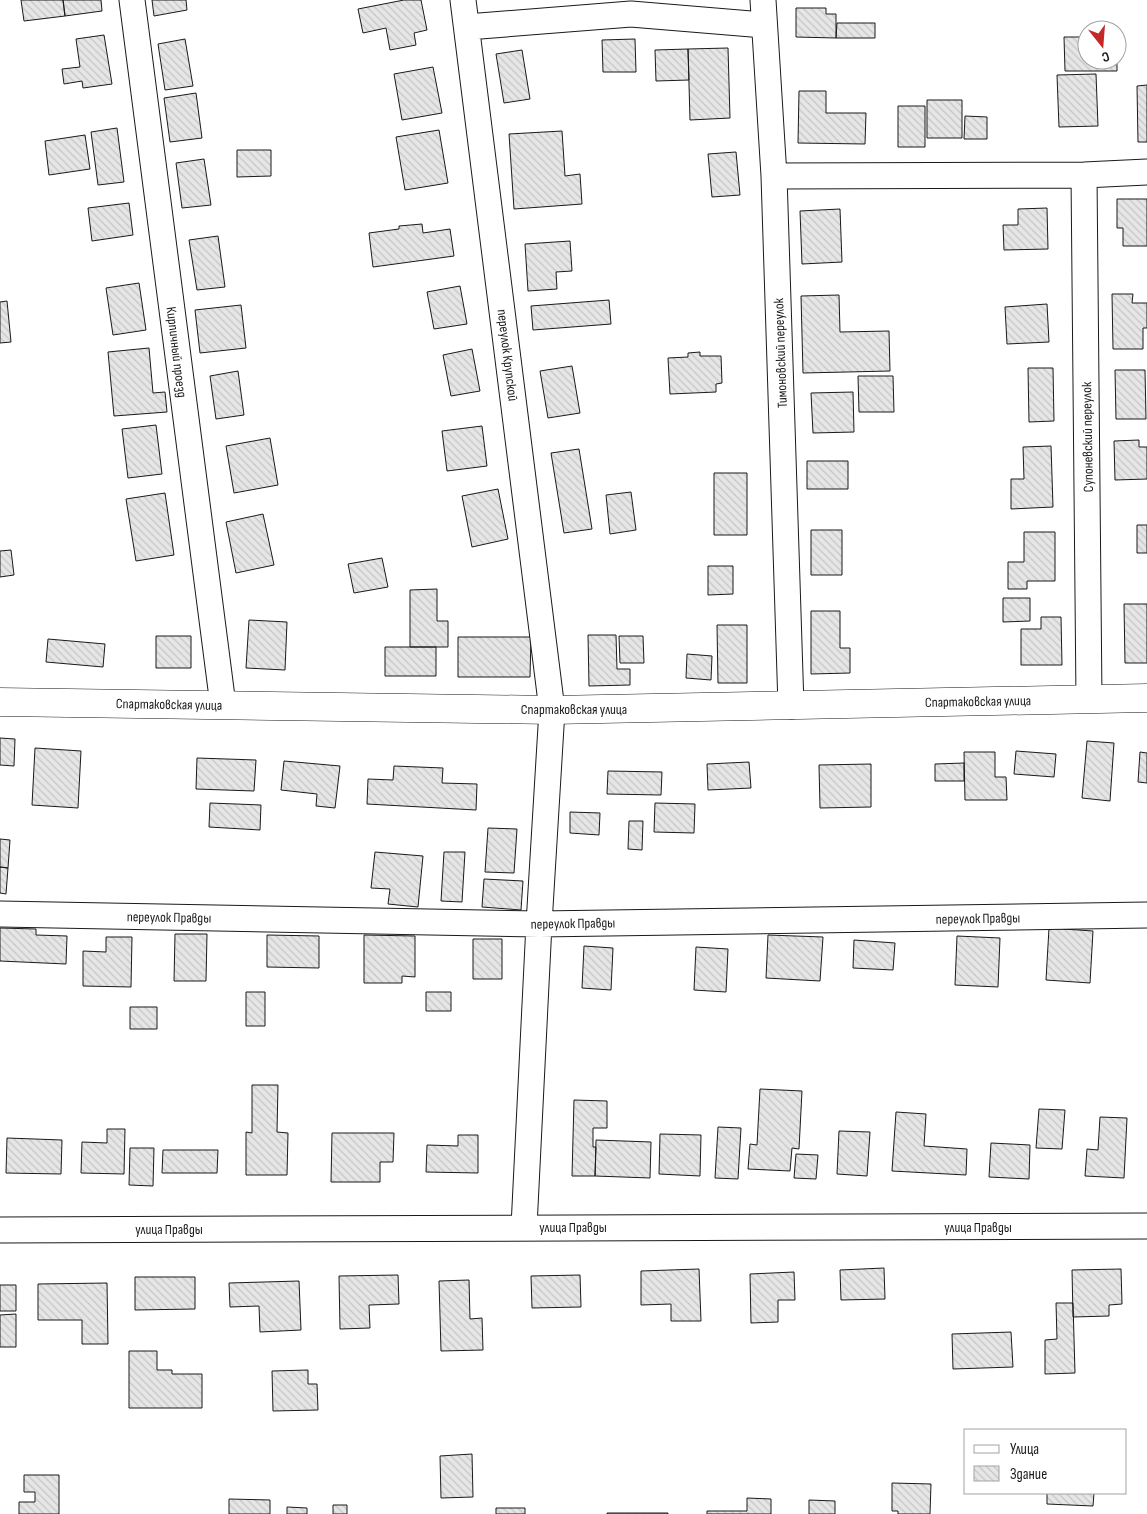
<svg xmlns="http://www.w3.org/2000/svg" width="1147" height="1514" viewBox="0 0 1147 1514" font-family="'Sofia Sans Condensed',sans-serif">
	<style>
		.building { fill: url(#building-back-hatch); stroke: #1a1a1a }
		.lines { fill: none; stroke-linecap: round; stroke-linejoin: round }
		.minor-casing { stroke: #1a1a1a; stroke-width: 27 }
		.tertiary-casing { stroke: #1a1a1a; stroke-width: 29 }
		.minor { stroke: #fff; stroke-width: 25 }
		.tertiary { stroke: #fff; stroke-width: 28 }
		.labels { text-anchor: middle; stroke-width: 4; stroke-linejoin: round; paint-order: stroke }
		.street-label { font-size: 14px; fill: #1a1a1a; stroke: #fff }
	</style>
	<defs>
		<pattern id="building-back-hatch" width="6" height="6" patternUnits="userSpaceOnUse" patternTransform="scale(1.25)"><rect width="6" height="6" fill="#e6e6e6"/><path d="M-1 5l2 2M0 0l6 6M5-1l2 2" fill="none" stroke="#c5c5c5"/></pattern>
	</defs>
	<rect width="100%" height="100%" fill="#fff"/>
	<path class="building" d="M21 0H63L65 16 24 21Z
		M63 0H101L102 11 65 16Z
		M152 0H186L187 10 154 16Z
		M404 0H421L427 30 414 33 416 45 390 50 386 28 363 33 358 9Z
		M796 8H826V14H836V38L796 37Z
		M837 23H875V38H836Z
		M104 35 112 84 83 88 82 81 64 84 62 69 80 67 76 39Z
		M1064 37H1087V60H1117V44V71H1065Z
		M185 39 193 86 165 90 158 44Z
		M635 39 636 72H603L602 40Z
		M728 48 730 118 690 120 688 49Z
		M688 49 689 80 656 81 655 50Z
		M522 50 530 99 504 103 496 54Z
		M433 67 442 113 402 120 394 74Z
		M1096 74 1098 126 1059 127 1057 75Z
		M1147 85V142H1138L1137 86Z
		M799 91H826V113H866L865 144 798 143Z
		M196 93 202 138 170 142 164 98Z
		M927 100H962V138H927Z
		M898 106H925V147H898Z
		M965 116 987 117V139H964Z
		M117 128 124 182 98 185 91 132Z
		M439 130 448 183 405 190 396 137Z
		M562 131 565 176 580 174 582 204 514 209 509 134Z
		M85 135 90 169 49 175 45 141Z
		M237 150H271V176L237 177Z
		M736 152 740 195 712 197 708 154Z
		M204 159 211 205 182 208 176 163Z
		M1117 199H1147V246H1123V228H1117Z
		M129 203 133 235 92 241 88 208Z
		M1047 208 1048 249 1004 250 1003 225H1018V209Z
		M840 209 842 262 802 264 800 211Z
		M422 224 423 233 450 229 454 256 373 267 369 233 399 229V226Z
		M218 236 225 287 197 290 189 240Z
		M570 241 572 271 556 272 557 289 528 291 525 244Z
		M139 283 146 330 113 335 106 288Z
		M460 286 467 324 434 329 427 292Z
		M1112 294H1133L1132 303H1147V328H1143V349H1113Z
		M839 295 840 332 889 331 890 371 803 373 801 296Z
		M609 300 611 324 533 330 531 306Z
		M7 301 11 342 0 343V302Z
		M1047 304 1049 342 1007 344 1005 307Z
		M241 305 246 348 200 353 195 310Z
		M149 348 153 393 165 392 167 412 114 416 108 352Z
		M472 349 480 391 451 396 443 355Z
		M700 352V356H721L722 383 716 384V392L670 394 668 358 688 357V353Z
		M572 366 580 413 548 418 540 371Z
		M1028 368H1053L1054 421 1029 422Z
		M1115 370H1145L1146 419H1116Z
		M238 371 244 415 216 419 210 376Z
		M858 376H893L894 412H859Z
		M853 392 854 432 813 433 811 393Z
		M156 425 162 474 128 478 122 429Z
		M482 426 487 466 447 471 442 431Z
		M270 438 278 485 234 493 226 446Z
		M1139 440V447H1147V479L1115 480 1114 441Z
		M1051 446 1053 507 1011 509V479H1024L1023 447Z
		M579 449 592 529 564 533 551 453Z
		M807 461H848V489H807Z
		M714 473H747V535H714Z
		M498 489 508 539 472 547 462 496Z
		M631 492 636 530 610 534 606 495Z
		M165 493 174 555 136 561 126 499Z
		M263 514 274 565 236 573 226 522Z
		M1137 525H1147V553H1137Z
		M811 530H842V575H811Z
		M1024 532H1055V581H1027V589H1008V562H1024Z
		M11 550 14 575 0 577V551Z
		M382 558 388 587 354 593 348 564Z
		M708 566H733V594L708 595Z
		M437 589V621H448V647H410V590Z
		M1003 598H1030V621L1003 622Z
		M1124 604H1147V663H1125Z
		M811 611H840V648H850V673L811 674Z
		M1041 617H1061L1062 665H1021V629H1041Z
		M249 620 287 622 285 670 246 668Z
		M717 625H747V683H718Z
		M588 635H616L617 669H630V685L589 686Z
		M156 636H191V668H156Z
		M619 636H643L644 663H620Z
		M458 637H531L530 677H458Z
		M48 639 105 644 103 667 46 662Z
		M385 647H436V676H385Z
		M687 654 712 656 711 680 686 678Z
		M0 738 15 739 14 766 0 765Z
		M1087 741 1114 743 1110 801 1082 798Z
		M35 748 81 751 78 808 32 805Z
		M1016 751 1056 754 1054 777 1014 774Z
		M964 752H995V777H1006L1007 800H965Z
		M1140 752 1147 753V783L1138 782Z
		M197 758 256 760 254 791 196 789Z
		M284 761 340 766 335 808 316 806 317 794 281 790Z
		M749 762 751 788 708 790 707 764Z
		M964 763V781H935V764Z
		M871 764V807L820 808 819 765Z
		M394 766 443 768 442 783 477 784 476 810 367 804 368 779 393 780Z
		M608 771 662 772 661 795 607 794Z
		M210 803 261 805 260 830 209 827Z
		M655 803 695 804 694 833 654 832Z
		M570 812 600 813 599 835 570 833Z
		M629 821H643L642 850 628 849Z
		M488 828 517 829 514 873 485 872Z
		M0 839 10 840 8 868 0 867Z
		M375 852 423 856 418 907 388 904 390 889 371 888Z
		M444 852H465L462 902 441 901Z
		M0 867 8 868 6 894 0 893Z
		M484 879 523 881 521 910 482 907Z
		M0 928 36 929V935L67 936 66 964 0 961Z
		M1049 928 1093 931 1090 983 1046 980Z
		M175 934H207L206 981H174Z
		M267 935 319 936V968L267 967Z
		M364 935 415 936V977L402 976V983H364Z
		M768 935 823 937 820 981 766 978Z
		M957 936 1000 938 998 987 955 985Z
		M106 937H132L131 987 83 986V951L106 952Z
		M473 939H502V979H473Z
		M854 940 895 943 893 970 853 968Z
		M584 946 613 948 611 990 582 988Z
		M696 947 728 949 726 992 694 990Z
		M246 992H265V1026H246Z
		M426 992H451V1011H426Z
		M130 1007H157V1029H130Z
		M252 1085H278L277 1132 288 1133 287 1175H246V1132L252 1133Z
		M760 1089 802 1091 799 1149 792 1148 790 1171 748 1169 750 1144 757 1145Z
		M574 1100 607 1101V1128H593V1147H596L595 1176H572Z
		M1039 1109 1065 1110 1062 1149 1036 1148Z
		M896 1112 926 1114 924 1146 967 1149 966 1175 892 1171Z
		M1100 1117 1127 1118 1124 1178 1085 1176 1087 1149 1098 1150Z
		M718 1127 741 1128 738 1179 715 1178Z
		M107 1129H125L124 1174 81 1173 82 1142 107 1143Z
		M839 1131 870 1132 867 1176 837 1174Z
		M332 1133H394L393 1162H380V1182H331Z
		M660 1134 701 1135 700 1176 659 1174Z
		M458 1135H478V1173L426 1172 427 1145 458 1146Z
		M7 1138 62 1140 61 1174 6 1173Z
		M596 1140 651 1142 650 1178 595 1176Z
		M991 1143 1030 1145 1029 1179 989 1177Z
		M130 1148H154L153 1186 129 1185Z
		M163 1150H218L217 1173H162Z
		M796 1154 818 1155 816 1179 794 1178Z
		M884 1268 885 1299 841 1300 840 1270Z
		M699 1269 701 1321H671V1304L641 1305V1271Z
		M1121 1269 1122 1304 1109 1305V1316L1073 1317 1072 1270Z
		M794 1272 795 1300H778V1322L751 1323 750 1274Z
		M398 1275 399 1304 369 1305 370 1328 340 1329 339 1276Z
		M580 1275 581 1307 532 1308 531 1276Z
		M135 1277H195V1309L135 1310Z
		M469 1280 470 1319 482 1318 483 1350 441 1351 439 1281Z
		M299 1281 301 1330 260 1332 259 1306 230 1307 229 1283Z
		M107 1283 108 1344H82V1320H38V1284Z
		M0 1285H16V1311H0Z
		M1056 1303H1073L1075 1373 1045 1374V1340L1057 1339Z
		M16 1314V1347H0V1315Z
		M1011 1332 1013 1367 953 1369 952 1334Z
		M129 1351H157V1370H172V1374H202V1408H129Z
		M308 1370V1384H317L318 1410 273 1411 272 1371Z
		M472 1454 473 1497 441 1498 440 1456Z
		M24 1475H59V1514H19V1502H35V1492H24Z
		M892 1483 931 1484 930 1514H898V1511H892Z
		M1047 1493H1094L1093 1506 1047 1504Z
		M747 1498 771 1499V1514H707V1511H747Z
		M229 1499 270 1500V1514H229Z
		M809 1500 835 1501V1514H809Z
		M333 1505H347V1514H333Z
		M287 1507 307 1508V1514H287Z
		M496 1508H525V1514H496Z
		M607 1513H668V1514H607Z"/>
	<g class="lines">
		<g class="minor-casing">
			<path id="minor" d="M132 0 223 705
				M463 0 552 710 539 924 524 1227
				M763 0 774 176 791 706
				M467 27 631 14 764 25
				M1084 175 1089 699
				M774 176 1084 175 1147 172
				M0 914 539 924 1147 915
				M0 1230 1147 1226"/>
		</g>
		<g class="tertiary-casing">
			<path id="tertiary" d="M0 702 552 710 1147 698"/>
		</g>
		<use href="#minor" class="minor"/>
		<use href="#tertiary" class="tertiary"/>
	</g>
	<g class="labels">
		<g class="street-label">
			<text transform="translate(177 352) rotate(83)" y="5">Кирпичный проезд</text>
			<text transform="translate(780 353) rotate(-92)" y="5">Тимоновский переулок</text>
			<text transform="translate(508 355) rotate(83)" y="5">переулок Крупской</text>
			<text transform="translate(1087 437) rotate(-91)" y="5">Супоневский переулок</text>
			<text transform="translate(978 701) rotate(-1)" y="5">Спартаковская улица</text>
			<text transform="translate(169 704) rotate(1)" y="5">Спартаковская улица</text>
			<text x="574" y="714">Спартаковская улица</text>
			<text transform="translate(169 917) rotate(1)" y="5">переулок Правды</text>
			<text transform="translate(978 918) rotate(-1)" y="5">переулок Правды</text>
			<text transform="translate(573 923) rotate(-1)" y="5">переулок Правды</text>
			<text x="573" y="1232">улица Правды</text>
			<text x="978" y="1232">улица Правды</text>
			<text x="169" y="1234">улица Правды</text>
		</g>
	</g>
	<rect x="964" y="1429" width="162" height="65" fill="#ffffff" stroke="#a3a3a3"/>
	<rect x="974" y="1445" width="25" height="8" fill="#ffffff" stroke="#a3a3a3"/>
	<text x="1010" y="1454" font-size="15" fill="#1a1a1a">Улица</text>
	<rect x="974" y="1466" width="25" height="15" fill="url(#building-back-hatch)" stroke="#a3a3a3"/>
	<text x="1010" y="1479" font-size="15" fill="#1a1a1a">Здание</text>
	<g transform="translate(1102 45) rotate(163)"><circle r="24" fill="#ffffff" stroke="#a3a3a3"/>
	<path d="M0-4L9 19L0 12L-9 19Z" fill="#c62828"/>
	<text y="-8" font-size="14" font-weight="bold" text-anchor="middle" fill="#1a1a1a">С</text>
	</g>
</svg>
